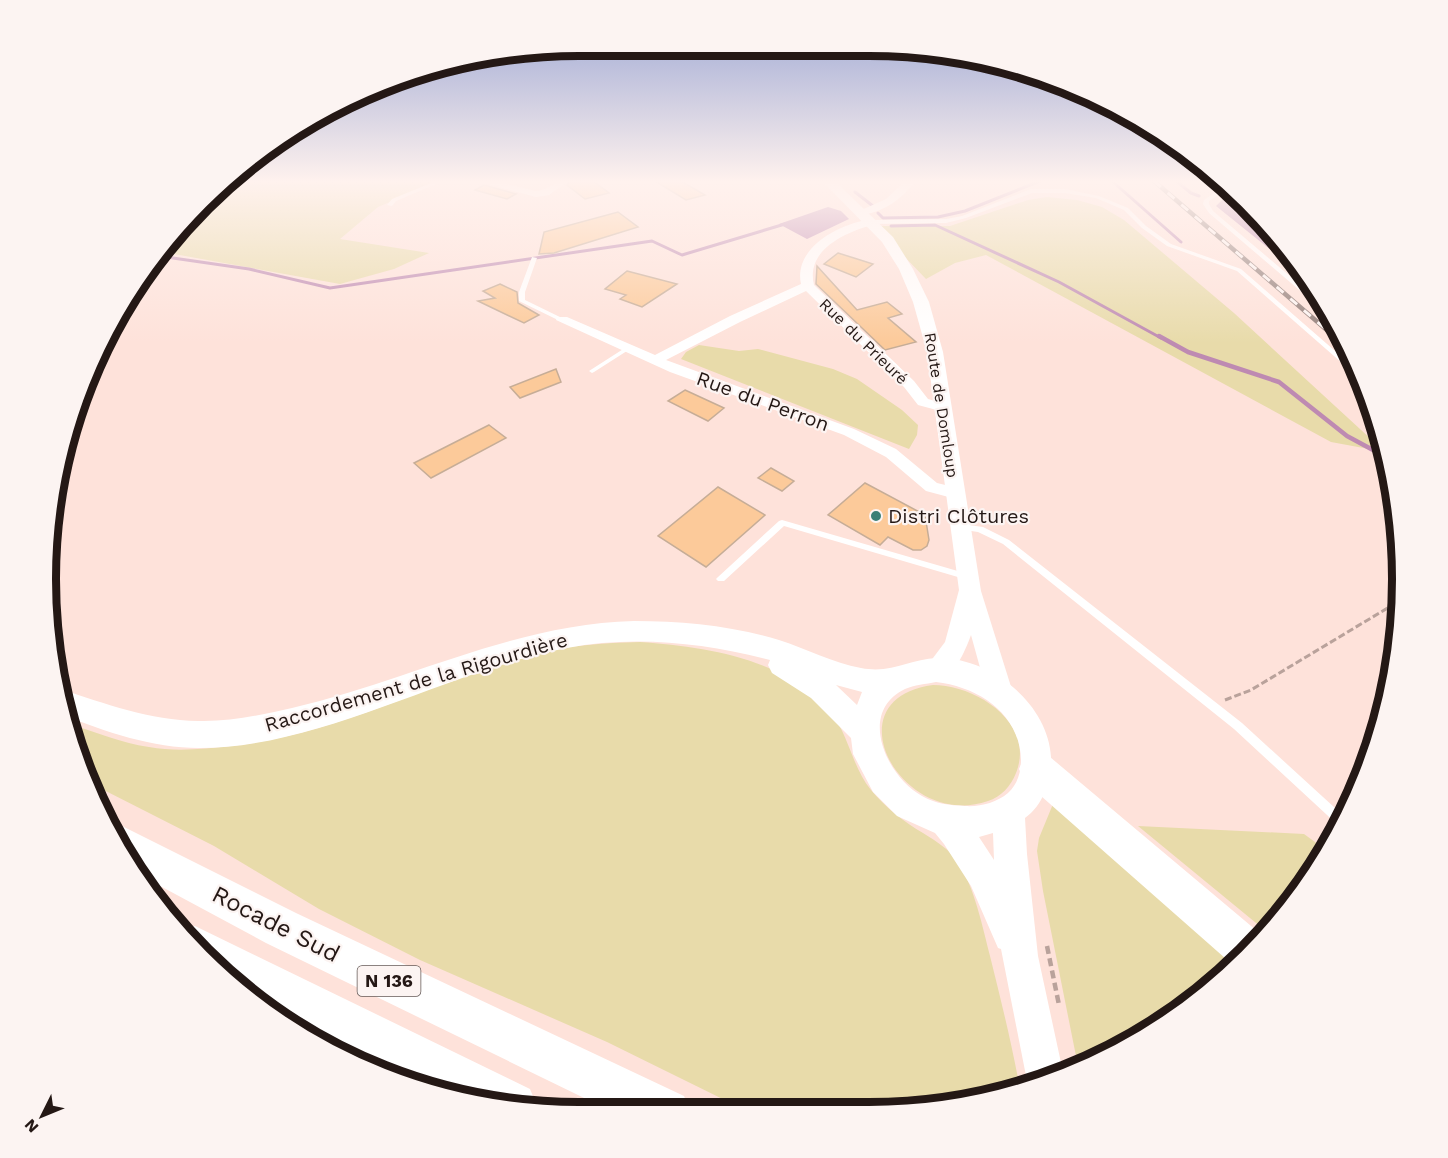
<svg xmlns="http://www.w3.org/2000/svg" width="1448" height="1158" viewBox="0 0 1448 1158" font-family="'Work Sans',sans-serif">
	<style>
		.green { fill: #e8dbaa }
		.water { fill: #be8ab2 }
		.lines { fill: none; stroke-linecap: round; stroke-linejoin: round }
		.stream-far1 { stroke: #be8ab2; stroke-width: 3 }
		.stream { stroke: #be8ab2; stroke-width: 4.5 }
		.building { fill: #fcca9a; stroke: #c6ad97; stroke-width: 1.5 }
		.path-far1 { stroke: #b9a29b; stroke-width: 3; stroke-dasharray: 7 3; stroke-linecap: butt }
		.path { stroke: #b9a29b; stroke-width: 4.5; stroke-dasharray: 8 4.5; stroke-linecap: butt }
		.service { fill: #fff; fill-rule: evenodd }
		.minor { fill: #fff; fill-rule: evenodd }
		.tertiary { fill: #fff; fill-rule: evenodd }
		.secondary { fill: #fff; fill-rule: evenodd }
		.trunk { fill: #fff; fill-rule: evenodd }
		.rail-far1-casing { stroke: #927e79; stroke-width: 4.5 }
		.rail-casing { stroke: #927e79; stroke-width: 6 }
		.rail-far1 { stroke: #fcf4f2; stroke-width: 3; stroke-dasharray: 9; stroke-linecap: butt }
		.rail { stroke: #fcf4f2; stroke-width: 4; stroke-dasharray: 11; stroke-linecap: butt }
		.poi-dot { fill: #397f76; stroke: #fcf4f2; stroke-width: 2 }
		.labels { text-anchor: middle; stroke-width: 4.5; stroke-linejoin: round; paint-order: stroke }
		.far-street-label { font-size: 16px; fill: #241815; stroke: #fcf4f2 }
		.shield { fill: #fcf4f2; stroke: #655a57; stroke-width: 1.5 }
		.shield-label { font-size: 18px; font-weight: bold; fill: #241815 }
		.street-label { font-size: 20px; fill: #241815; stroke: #fcf4f2 }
		.poi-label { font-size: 20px; fill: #241815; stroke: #fcf4f2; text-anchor: start }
		.near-street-label { font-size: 24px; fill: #241815; stroke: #fcf4f2 }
		.rim { fill: none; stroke: #241815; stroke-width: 8 }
	</style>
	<rect width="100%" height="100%" fill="#fee2da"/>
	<path class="green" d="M228 181H440L378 207 340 239 429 253 394 269 340 284 163 252 202 201Z
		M1047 197 1077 200 1102 207 1124 220 1234 313 1385 452 1331 442 986 255 955 263 926 279 875 226H950L1028 200Z
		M699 345 739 351 758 349 833 369 857 379 902 410 918 425 917 435 909 449 681 359 686 352Z
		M640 642C707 647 785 658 831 713 849 735 852 767 871 790 885 807 904 822 923 833 937 842 948 848 958 862 974 886 983 928 990 956 1001 1000 1012 1045 1020 1089L1008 1095 904 1112H749L607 1042 420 960 319 909 214 846 90 783 66 723C93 731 121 743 149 747 176 752 204 749 231 746 339 734 428 683 531 655 567 645 603 643 640 642Z
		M933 685C976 685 1036 723 1016 773 1011 786 1001 797 988 801 902 831 829 699 933 685Z
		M1053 804 1241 959 1221 981 1136 1042 1078 1066 1043 891 1037 851 1039 838Z
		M1138 826 1304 834 1326 850 1292 904 1267 932Z"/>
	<path class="water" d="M1235 195 1298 272 1216 206 1225 197Z
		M828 207 841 211 849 219 807 239 779 224Z"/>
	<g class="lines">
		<path class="stream-far1" d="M1112 181 1181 242
			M1176 181 1191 193 1199 196
			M855 192 873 206
			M878 213 883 218 938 217 965 211 1040 181
			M891 226 935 225 1059 282 1161 338
			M159 256 249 269 330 288 652 241 682 255 785 224"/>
		<path class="stream" d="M1159 336 1188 352 1279 382 1347 436 1386 457"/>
	</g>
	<path class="building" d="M570 181H593L609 193 585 199 567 185Z
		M655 181H681L705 195 686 200Z
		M484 185 516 194 507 199 475 190Z
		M618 212 638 227 554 253 539 254 544 232Z
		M838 253 854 258 873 264 856 277 824 264Z
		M817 266 857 310 887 302 902 314 888 318 916 342 885 350 816 284Z
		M627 271 677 284 642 307 620 299 626 295 605 289Z
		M500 284 517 292 518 303 539 315 524 323 478 301 495 298 483 291Z
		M556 369 561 382 520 398 510 387Z
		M685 390 724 408 708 421 668 401Z
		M489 425 506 438 431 478 414 463Z
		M771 468 794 481 782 491 758 478Z
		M865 483 925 515 929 540 927 546 921 550H913L888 537 880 545 828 515Z
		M718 487 765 515 706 567 658 536Z"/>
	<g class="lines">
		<path class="path-far1" d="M1225 700 1251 690 1401 600"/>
		<path class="path" d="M1047 946 1059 1005"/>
		<path class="service" d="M436 181H443L396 201 392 206 387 205 392 199Z
			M1202 181H1208L1225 187V191L1209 201V204L1213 211 1330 310 1335 319 1332 318 1209 213 1203 204 1204 200 1220 189V188L1202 182Z
			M1031 189H1065L1099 196 1128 208 1146 226 1171 244 1241 269 1358 371 1361 378 1358 377 1237 271 1167 246 1142 228 1124 210 1096 198 1065 193H1032L966 218 946 223 872 224 869 222 872 220 946 219 962 216Z
			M532 257 537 258 525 292V300L564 319V321H560L519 301V292Z
			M628 346 631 348 630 349 594 372 592 373 589 371Z
			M782 520 968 574 972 577 968 580 784 526 724 581H718L716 579 718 577 779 521Z
			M961 524 983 527 1009 540 1242 723 1346 818 1340 827 1234 729 1003 544 978 532 958 529 957 527Z"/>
		<path class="minor" d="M477 181H493L536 191C549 190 555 180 568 181L549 195 536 197Z
			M905 181H915C901 200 885 211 862 215L857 212 886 199Z
			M872 219 877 222 876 224C848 231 805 249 814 285L914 381 928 399 949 405 951 408 949 411 944 412 918 405 904 387 806 291 740 322 666 360 854 429 896 449 937 483 962 489 964 493 962 497 956 499 926 491 886 457 844 435 670 372 556 320 557 317H567L655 355 730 316 801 284C793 247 841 223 872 219Z"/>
		<path class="tertiary" d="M822 181H835L893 237 913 269 929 302 943 352 981 591 1013 693 1009 701 1000 704 991 701 987 693 971 635C964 654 951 686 927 677L924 670 945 642 959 590 927 352 913 302 899 269 882 242Z"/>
		<path class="secondary" d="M634 621C683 621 733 626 779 640 807 649 833 663 861 668 892 674 909 659 937 658 990 657 1048 703 1051 757 1052 778 1044 805 1025 818L1027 854 1038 956 1063 1072 1028 1086 1001 949 998 948 971 886 944 844 935 833 897 816 873 792 853 754 851 738 811 698 772 673 768 665 770 660C705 643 634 635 567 648 446 671 322 748 199 748 153 748 106 732 63 715L61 689C105 704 150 720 198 721 229 722 261 715 292 708 408 681 514 624 634 621ZM936 682C979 687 1020 714 1021 760 1021 773 1017 785 1008 793 996 803 980 807 965 806 949 805 936 804 922 796 886 776 857 712 905 689 914 685 926 684 936 682ZM836 685 862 692 857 705ZM993 833 994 860 979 837Z"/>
		<path class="trunk" d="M1037 752 1050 757 1263 936 1234 966 1024 781 1019 769 1024 757Z
			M114 822 296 913 684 1096 691 1113H615L266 943 136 873 116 846 108 825Z
			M195 926 530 1089 537 1106 536 1109 475 1103 430 1089 247 996 180 933Z"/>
		<g class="rail-far1-casing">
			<path id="rail-far1" d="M1154 181 1336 338"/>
		</g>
		<g class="rail-casing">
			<path id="rail" d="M1334 336 1348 348"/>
		</g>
		<use href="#rail-far1" class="rail-far1"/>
		<use href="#rail" class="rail"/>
	</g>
	<linearGradient id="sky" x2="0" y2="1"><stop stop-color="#97a3d2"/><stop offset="0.53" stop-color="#fff2ee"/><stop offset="1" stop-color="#fff2ee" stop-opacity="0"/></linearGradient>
	<rect width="1448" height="343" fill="url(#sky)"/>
	<circle class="poi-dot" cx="876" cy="516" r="6"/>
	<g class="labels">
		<g class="far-street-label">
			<text transform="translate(864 341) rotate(44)" y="6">Rue du Prieuré</text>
			<text transform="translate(942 405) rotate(81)" y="6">Route de Domloup</text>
		</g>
		<rect class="shield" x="357.5" y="966" width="63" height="30" rx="4.5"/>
		<g class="shield-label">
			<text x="389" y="987">N 136</text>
		</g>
		<g class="street-label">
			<text transform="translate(763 401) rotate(20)" y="7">Rue du Perron</text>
			<text transform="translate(416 682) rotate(-16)" y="7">Raccordement de la Rigourdière</text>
		</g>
		<g class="poi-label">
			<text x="888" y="523">Distri Clôtures</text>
		</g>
		<g class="near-street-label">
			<text transform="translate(276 924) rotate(27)" y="8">Rocade Sud</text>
		</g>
	</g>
	<path d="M0 0H1448V1158H0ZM579 56H869A523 523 0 0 1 1392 579V579A523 523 0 0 1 869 1102H579A523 523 0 0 1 56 579V579A523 523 0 0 1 579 56Z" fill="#fcf4f2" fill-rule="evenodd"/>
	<path class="rim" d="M579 56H869A523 523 0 0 1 1392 579V579A523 523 0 0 1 869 1102H579A523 523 0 0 1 56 579V579A523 523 0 0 1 579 56Z"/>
	<g transform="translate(42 1116) rotate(227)" stroke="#fcf4f2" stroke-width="4.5" paint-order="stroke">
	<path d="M0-4.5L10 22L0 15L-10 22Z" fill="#241815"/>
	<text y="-9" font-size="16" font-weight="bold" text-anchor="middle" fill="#241815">N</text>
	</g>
</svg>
